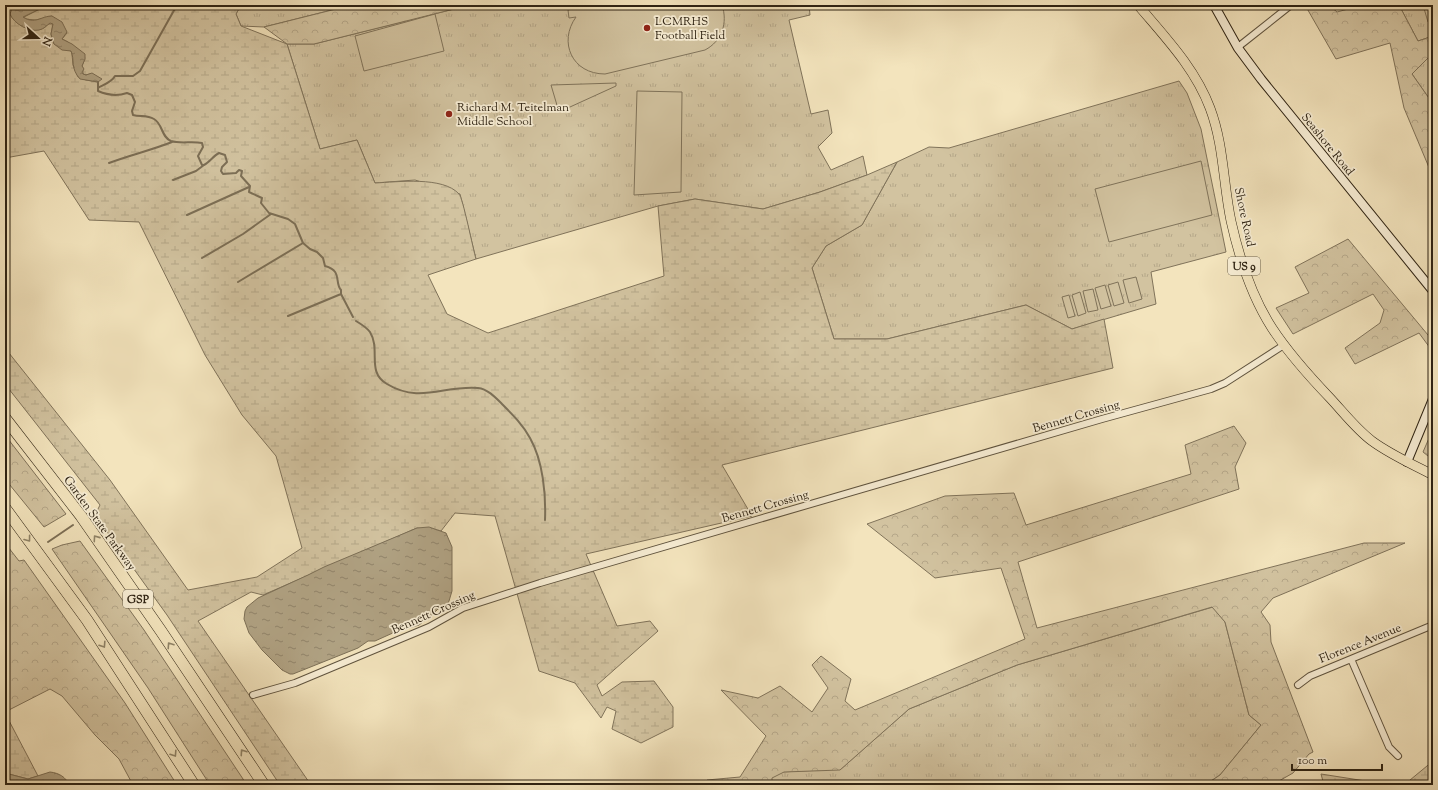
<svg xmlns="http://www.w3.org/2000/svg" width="1438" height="790" viewBox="0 0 1438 790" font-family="'Sorts Mill Goudy',serif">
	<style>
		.grass { fill: url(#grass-tufts); stroke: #80735a }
		.forest { fill: url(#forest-crowns); stroke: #80735a }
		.wetland { fill: url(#wetland-marsh); stroke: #80735a }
		.pitch { fill: #d2c3a0; stroke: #80735a }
		.water { fill: url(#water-ripples); stroke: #7c6f56 }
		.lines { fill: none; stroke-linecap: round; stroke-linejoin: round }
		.stream { stroke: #7c6f56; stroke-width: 2 }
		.street-casing { stroke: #5f533e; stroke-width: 8 }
		.secondary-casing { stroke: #2e2313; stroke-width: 10 }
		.primary-casing { stroke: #2e2313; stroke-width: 10 }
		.highway-casing { stroke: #2e2313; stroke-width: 12 }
		.street { stroke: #f7edd4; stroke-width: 6 }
		.secondary { stroke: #f7edd4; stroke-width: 8 }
		.primary { stroke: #f3e4bd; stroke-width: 9 }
		.highway { stroke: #f3e4bd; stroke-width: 11 }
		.oneway { stroke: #908468 }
		.poi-dot { fill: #8f2418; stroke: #f7edd4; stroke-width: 1.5 }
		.labels { text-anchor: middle; stroke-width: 3.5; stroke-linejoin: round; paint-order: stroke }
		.shield { fill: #f7edd4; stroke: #6a604d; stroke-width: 1 }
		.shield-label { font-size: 11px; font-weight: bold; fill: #2e2313 }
		.poi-label { font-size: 12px; fill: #2e2313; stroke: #f7edd4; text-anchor: start }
		.street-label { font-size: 12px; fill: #2e2313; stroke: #f7edd4 }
	</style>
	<defs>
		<pattern id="grass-tufts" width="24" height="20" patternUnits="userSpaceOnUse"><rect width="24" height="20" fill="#d2c3a0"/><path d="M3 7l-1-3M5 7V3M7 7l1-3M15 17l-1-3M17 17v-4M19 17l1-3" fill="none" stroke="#b5a789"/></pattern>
		<pattern id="forest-crowns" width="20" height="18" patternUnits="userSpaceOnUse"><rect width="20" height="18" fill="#d2c3a0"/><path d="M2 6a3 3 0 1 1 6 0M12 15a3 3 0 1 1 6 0" fill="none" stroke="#b5a789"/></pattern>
		<pattern id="wetland-marsh" width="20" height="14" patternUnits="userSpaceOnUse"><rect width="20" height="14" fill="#d2c3a0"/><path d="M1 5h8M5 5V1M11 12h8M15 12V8" fill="none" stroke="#b5a789"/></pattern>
		<pattern id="water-ripples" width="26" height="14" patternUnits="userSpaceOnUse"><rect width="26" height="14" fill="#b0a283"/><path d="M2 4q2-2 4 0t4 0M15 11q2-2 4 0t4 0" fill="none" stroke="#90846a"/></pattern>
	</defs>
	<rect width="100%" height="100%" fill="#f3e4bd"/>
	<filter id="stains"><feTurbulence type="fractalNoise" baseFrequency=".005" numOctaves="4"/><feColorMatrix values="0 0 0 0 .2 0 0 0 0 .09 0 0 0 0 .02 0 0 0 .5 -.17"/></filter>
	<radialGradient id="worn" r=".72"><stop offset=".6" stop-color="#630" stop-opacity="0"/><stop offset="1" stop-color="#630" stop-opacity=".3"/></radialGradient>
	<path class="grass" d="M241 5H352L264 27 241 26 236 14Z
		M470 5H809L810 15 789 20 811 114 828 110 832 133 818 147 831 170 863 156 867 175 820 192 763 209 695 199 658 206 476 259 460 194 415 180 375 183 357 140 320 149 287 44H314Z
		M1399 5H1433V36L1418 41Z
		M1433 53V104L1412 74Z
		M1179 81 1187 93 1201 129 1226 252 1151 272 1156 304 1072 329 1026 305 887 339H834L812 268 826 246 862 225 897 162 929 147 949 148Z
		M1213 607 1225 622 1249 715 1261 725 1220 775 1205 785H762L761 773 841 769 909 709 1017 665Z"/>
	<path class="forest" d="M352 5H470L314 44H287L264 27Z
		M1305 5H1329L1337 12 1363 5H1399L1418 41 1433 36V53L1412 74 1433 104V177L1404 108 1390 43 1336 59Z
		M1423 5H1433V22H1428Z
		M1348 239 1433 341V352L1419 333 1355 364 1345 348 1380 323 1384 310 1373 294 1293 334 1276 308 1309 293 1295 267Z
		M1234 426 1246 443 1235 467 1239 489 1018 562 1037 628 1364 543H1405L1273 598 1261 612 1270 625 1271 642 1313 752 1309 754 1293 773 1272 785H1205L1220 775 1261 725 1249 715 1225 622 1212 607 1017 665 909 709 840 770 784 772 772 778V785H706L707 780 740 777 766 736 721 690 758 698 780 686 812 712 828 688 812 665 821 656 851 679 845 701 855 710 1025 639 1001 568 935 578 867 524 945 496 1014 493 1026 525 1191 474 1185 445Z
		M1433 429V460L1423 452Z
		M5 435 66 514 44 527 5 479Z
		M80 541 144 630 247 785H210L148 688 52 549 62 545Z
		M5 543 19 561 24 560 125 703 177 785H133L119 759 95 735 62 696 50 689 5 712Z"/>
	<path class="wetland" d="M5 5H18L14 7 10 14C15 26 39 37 48 24H53L51 34 52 39 54 44 71 51 72 54 73 65 78 77 86 80 98 82 90 74 86 75 83 74V68L82 66 84 61 68 42 62 39 67 33 52 16 36 20 24 19V17L48 5H241L236 14 241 26 287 44 320 149 357 140 375 183C397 182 443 176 459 194 463 198 473 249 476 259L428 275 447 314 488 333 664 276 658 206 695 199 763 209 820 192 867 175 897 162 862 225 826 246 812 268 834 339H887L1026 305 1072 329 1104 319 1113 368 722 465 752 516 586 554 617 626 650 621 658 631 597 685 602 696 622 682 654 681 673 707V727L641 743 612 729 616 711 607 707 601 718 575 683 539 671 495 516 455 513 441 531 417 528 263 595 251 592 198 621 311 785H280L167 615 95 515 100 505 5 384V348L110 480 188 590 257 577 302 548 276 456 242 415 205 355 139 222 89 220 44 151 5 158Z
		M5 713 38 776 28 779 5 773Z
		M1433 761V785H1404Z
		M1321 774 1391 785H1324Z"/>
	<path class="pitch" d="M588 5H722C728 23 722 41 705 50L605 74C572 74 558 42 576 17L569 18 568 10Z
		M435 14 444 51 364 71 355 36Z
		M616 83V86L559 112 551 85Z
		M637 91 682 92 681 192 634 195Z
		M1201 161 1212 215 1109 242 1095 189Z
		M1136 277 1142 299 1129 303 1123 280Z
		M1118 282 1124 303 1114 306 1108 285Z
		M1105 285 1111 306 1101 309 1095 288Z
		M1093 289 1098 310 1088 312 1083 291Z
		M1080 292 1086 313 1078 316 1072 295Z
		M1069 295 1075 316 1068 318 1062 297Z"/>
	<path class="water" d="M17 5H48L23 17C35 25 41 16 52 16L62 22 67 32 62 39 72 44 85 54V59L82 66 84 69 82 72 83 74 86 75 92 73 102 79 98 82 80 79C70 68 75 60 71 51L62 50 54 44 51 34 53 24 50 23C46 26 44 29 39 30 29 32 14 24 10 14L12 9Z
		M429 527 446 533 452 547V591L449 601 448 603 438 609 433 614 419 625 395 632 375 641H368L358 648 293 674H290L282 670 262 650 249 633 244 619 245 611 247 607 258 598 308 575 324 567 417 528Z
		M50 772C59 773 66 777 69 785H5V773L28 779Z"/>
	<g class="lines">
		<path class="stream" d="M98 82V91C107 95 118 96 127 93L132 95 135 102 132 111 133 115C140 117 147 115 154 119 163 124 161 137 171 141 180 144 192 141 202 143L203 147 198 156 202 165H204C210 162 213 156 219 153L225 155 227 162 222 167 221 171 223 174 236 173 239 170 242 171 241 176 250 186 249 192 262 198 261 203 269 213 288 219 295 224 303 243 310 249 317 252 323 258 325 266C343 271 334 282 341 290V294L353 317
			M98 88C103 85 112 82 115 76H133L140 71 177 5
			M109 163C130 155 152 150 172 142
			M173 180 196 171 204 165
			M187 215 249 187
			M202 258 243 234 271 214
			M238 282 303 243
			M288 316 341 294
			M356 321C361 324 367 328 370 332 381 350 366 372 387 384 420 404 444 385 478 388 488 389 496 398 503 405 513 415 523 425 530 438 543 461 546 494 545 520
			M48 542 73 525"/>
		<g class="street-casing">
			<path id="street" d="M1238 47 1291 5
				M1351 659 1389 747 1398 756
				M1298 685 1310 676 1433 625
				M253 695 295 683 429 627 463 608 540 583 1102 419 1211 389 1225 383 1284 345"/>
		</g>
		<g class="secondary-casing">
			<path id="secondary" d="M1214 5 1238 48 1261 79 1433 291
				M1407 462 1433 399"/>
		</g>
		<g class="primary-casing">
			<path id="primary" d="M1138 5C1165 37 1195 68 1210 108 1224 145 1223 183 1231 221 1239 257 1252 297 1272 328 1289 354 1309 376 1330 398 1344 413 1356 429 1372 441 1391 455 1412 464 1433 475"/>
		</g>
		<g class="highway-casing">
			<path id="highway" d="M5 418 81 516 161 631 264 785
				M5 508 87 620 194 785"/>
		</g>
		<use href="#street" class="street"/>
		<use href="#secondary" class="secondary"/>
		<use href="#primary" class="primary"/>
		<use href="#highway" class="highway"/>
	</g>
	<defs><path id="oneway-chevron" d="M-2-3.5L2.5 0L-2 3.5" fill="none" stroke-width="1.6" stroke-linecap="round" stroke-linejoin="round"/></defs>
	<g class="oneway">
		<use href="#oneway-chevron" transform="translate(96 538) rotate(-125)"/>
		<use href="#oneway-chevron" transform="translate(28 539) rotate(53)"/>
		<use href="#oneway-chevron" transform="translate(103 645) rotate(57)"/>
		<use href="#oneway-chevron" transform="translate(170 645) rotate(-124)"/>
		<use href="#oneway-chevron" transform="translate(243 752) rotate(-124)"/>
		<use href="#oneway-chevron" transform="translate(174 754) rotate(57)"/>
	</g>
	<g class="poi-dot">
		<circle cx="647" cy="28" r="4"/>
		<circle cx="449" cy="114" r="4"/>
	</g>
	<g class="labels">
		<g class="shield">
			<rect x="1228" y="257" width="32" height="18" rx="3"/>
			<rect x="123" y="590" width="30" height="18" rx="3"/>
		</g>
		<g class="shield-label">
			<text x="1244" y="270">US 9</text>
			<text x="138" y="603">GSP</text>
		</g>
		<g class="poi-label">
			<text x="655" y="25">LCMRHS<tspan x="655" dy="14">Football Field</tspan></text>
			<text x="457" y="111">Richard M. Teitelman<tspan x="457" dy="14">Middle School</tspan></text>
		</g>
		<g class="street-label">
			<text transform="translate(1328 144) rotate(51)" y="4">Seashore Road</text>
			<text transform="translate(1245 217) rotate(78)" y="4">Shore Road</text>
			<text transform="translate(1076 416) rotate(-16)" y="4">Bennett Crossing</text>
			<text transform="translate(765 506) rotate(-16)" y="4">Bennett Crossing</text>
			<text transform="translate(100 523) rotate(54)" y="4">Garden State Parkway</text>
			<text transform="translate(433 612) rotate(-24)" y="4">Bennett Crossing</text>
			<text transform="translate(1360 643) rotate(-22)" y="4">Florence Avenue</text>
		</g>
	</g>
	<rect width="1438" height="790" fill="none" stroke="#f3e4bd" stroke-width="20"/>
	<rect x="6" y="6" width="1426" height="778" fill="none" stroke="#2e2313" stroke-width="2"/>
	<rect x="10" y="10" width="1418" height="770" fill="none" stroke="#2e2313"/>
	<g transform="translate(38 38) rotate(111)" stroke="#f7edd4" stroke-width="3" paint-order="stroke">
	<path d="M0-3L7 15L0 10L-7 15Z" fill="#2e2313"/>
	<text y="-6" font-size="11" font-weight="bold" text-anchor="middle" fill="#2e2313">N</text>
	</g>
	<path d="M1292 764v6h90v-6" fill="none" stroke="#2e2313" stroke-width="2"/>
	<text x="1298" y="764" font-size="12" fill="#2e2313" stroke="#f7edd4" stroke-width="3" paint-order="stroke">100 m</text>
	<rect width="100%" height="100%" filter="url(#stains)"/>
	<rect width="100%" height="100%" fill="url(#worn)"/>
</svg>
